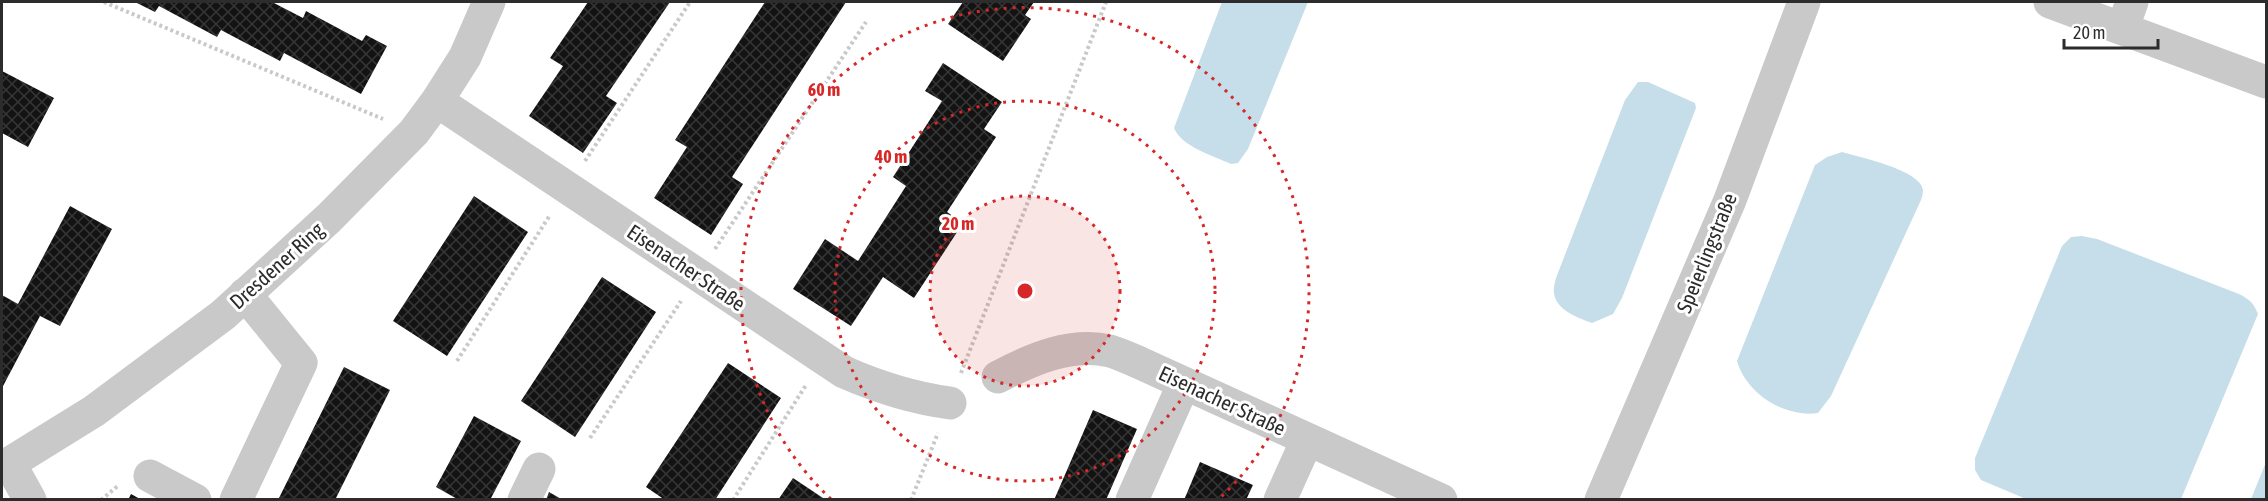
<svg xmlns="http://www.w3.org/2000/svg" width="2268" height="501" viewBox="0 0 2268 501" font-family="'Asap Condensed',sans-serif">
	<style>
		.water { fill: #c6dee9 }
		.building { fill: url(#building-cross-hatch) }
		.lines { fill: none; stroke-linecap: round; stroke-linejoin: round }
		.path { stroke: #c9c9c9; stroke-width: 4; stroke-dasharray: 3 3; stroke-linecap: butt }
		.minor { stroke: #c9c9c9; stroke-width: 33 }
		.ring { fill: none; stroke: #d62828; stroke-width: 3; stroke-dasharray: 3 6 }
		.labels { text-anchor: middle; stroke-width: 6; stroke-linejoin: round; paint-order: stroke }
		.street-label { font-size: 21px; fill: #2c2c2c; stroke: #fff }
		.centre { fill: #d62828; stroke: #fff; stroke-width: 3 }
		.ring-label { font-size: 18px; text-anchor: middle; font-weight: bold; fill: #d62828; stroke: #fff; stroke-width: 6; stroke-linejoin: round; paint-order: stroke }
	</style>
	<defs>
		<pattern id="building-cross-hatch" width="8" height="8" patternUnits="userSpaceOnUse" patternTransform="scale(1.5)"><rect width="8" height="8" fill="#131313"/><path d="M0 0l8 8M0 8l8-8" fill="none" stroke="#363636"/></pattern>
	</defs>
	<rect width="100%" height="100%" fill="#fff"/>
	<path class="water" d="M1222 2H1308L1248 149 1238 163 1231 164C1212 155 1182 147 1174 128Z
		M1638 82H1648L1695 103 1696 108 1622 298 1613 314 1592 323C1578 318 1556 310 1554 293 1553 289 1555 282 1556 278L1625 100Z
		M1842 152C1859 157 1921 170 1923 190 1923 194 1922 197 1921 200L1831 396 1818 413C1784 418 1746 393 1737 361L1815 165 1827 157Z
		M2082 236 2097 239 2239 294C2249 299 2254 303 2258 314L2181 499H2026L1981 480 1975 470V458L2062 246 2071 237Z
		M2266 462V499H2251Z"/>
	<path class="building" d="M135 2H272L303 18 306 11 362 41 366 35 387 46 361 94 284 53 280 61 221 30 217 37 159 6 155 12Z
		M588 2H670L606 96 617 103 583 153 529 116 563 66 550 58Z
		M765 2H846L732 177 743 184 711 235 654 198 687 147 675 140Z
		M963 2H1034L1025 15 1031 19 1003 61 948 24Z
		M943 63 1002 102 984 129 996 137 947 212 963 223 914 298 883 277 851 326 793 289 825 239 858 261 906 186 893 177 942 101 925 91Z
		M2 71 54 98 28 147 2 133Z
		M474 196 528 232 447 356 393 321Z
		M70 206 112 229 60 326 40 316 2 388V295L18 304Z
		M602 277 656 312 575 437 521 401Z
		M728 363 781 398 715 500H665L646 487Z
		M344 367 390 390 335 500H278Z
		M1093 410 1137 429 1106 500H1054Z
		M474 416 521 441 490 500H459L436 487Z
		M1200 462 1253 485 1246 500H1184Z
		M793 478 826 500H778Z
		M549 492 563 500H546Z
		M131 494 142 500H128Z"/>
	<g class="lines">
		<path class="path" d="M104 2 383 119
			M585 161 690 2
			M715 249 866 22
			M457 361 550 215
			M961 373 1106 2
			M590 438 681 301
			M101 500 119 485
			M733 500 806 385
			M911 500 938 433"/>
		<path class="minor" d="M2050 2 2266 82
			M2123 27 2132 2
			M437 101 844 372C878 387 913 398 950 403
			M998 377C1032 359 1071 342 1110 351 1120 354 1131 359 1140 363L1441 500
			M10 464 30 500
			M2 468 94 411 223 315 329 218 414 132 437 101 465 57 489 2
			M150 476 195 500
			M236 500 301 363 245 294
			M524 500 539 469
			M1132 500 1184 383
			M1280 500 1307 440
			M1601 500 1730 200 1804 2"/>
	</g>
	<circle cx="1025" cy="291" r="95" fill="#d62828" fill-opacity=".12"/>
	<g class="ring">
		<circle cx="1025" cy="291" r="95"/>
		<circle cx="1025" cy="291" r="190"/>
		<path d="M831 499A284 284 0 1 1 1219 499"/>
	</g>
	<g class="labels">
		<g class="street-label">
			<text transform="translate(1707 253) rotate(-68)" y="7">Speierlingstraße</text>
			<text transform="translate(277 266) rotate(-42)" y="7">Dresdener Ring</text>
			<text transform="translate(686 268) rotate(34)" y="7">Eisenacher Straße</text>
			<text transform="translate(1222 401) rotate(25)" y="7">Eisenacher Straße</text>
		</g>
	</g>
	<circle cx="1025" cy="291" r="9" class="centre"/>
	<g class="ring-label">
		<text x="824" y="96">60 m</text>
		<text x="891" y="163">40 m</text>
		<text x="958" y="230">20 m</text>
	</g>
	<rect width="2268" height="501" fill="none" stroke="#2c2c2c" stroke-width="6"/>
	<path d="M2064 39v9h94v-9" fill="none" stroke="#2c2c2c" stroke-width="3"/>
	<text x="2073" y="39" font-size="18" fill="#2c2c2c" stroke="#ffffff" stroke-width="4.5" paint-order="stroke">20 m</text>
</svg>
